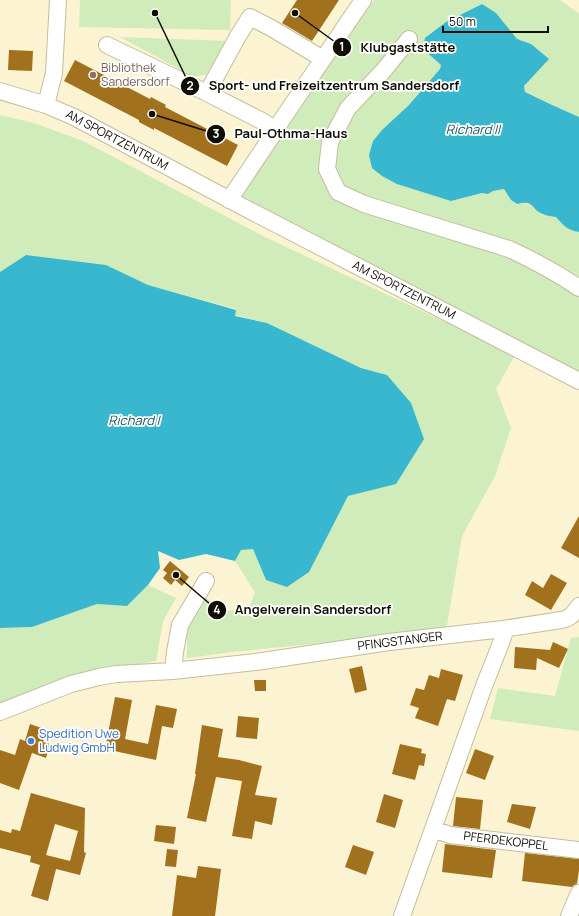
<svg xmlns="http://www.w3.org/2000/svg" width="579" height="916" viewBox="0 0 579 916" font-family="Manrope,sans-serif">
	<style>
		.green { fill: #cfecba }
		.water { fill: #38b7cf }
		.building { fill: #a1711d; fill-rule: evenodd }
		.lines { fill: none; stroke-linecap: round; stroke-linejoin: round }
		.minor-casing { stroke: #c4bd9d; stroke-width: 18 }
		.minor { stroke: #fff; stroke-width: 16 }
		.education-dot { fill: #8d6e63; stroke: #fff; stroke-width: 1.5 }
		.shop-dot { fill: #3f7fe0; stroke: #fff; stroke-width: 1.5 }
		.labels { text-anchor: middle; stroke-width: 3.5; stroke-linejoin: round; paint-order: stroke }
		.education-label { font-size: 12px; fill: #785e54; stroke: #fff; text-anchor: start }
		.street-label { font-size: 12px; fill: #100e04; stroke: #fff }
		.shop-label { font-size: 12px; fill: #366cbe; stroke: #fff; text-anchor: start }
		.water-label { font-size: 13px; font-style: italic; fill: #235761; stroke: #fff }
		.leader { fill: none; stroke: #100e04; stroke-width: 1.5 }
		.callout-dot { fill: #100e04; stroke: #fff; stroke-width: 1.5 }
		.mark-label { font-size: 12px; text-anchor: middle; font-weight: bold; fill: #fff }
		.callout-label { font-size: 13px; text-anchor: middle; font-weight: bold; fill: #100e04; stroke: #fff; stroke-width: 3.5; stroke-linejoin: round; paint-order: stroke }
	</style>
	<rect width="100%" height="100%" fill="#fbf3d1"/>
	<path class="green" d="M80 0H231L230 30 79 27Z
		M374 0H560L579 14V117L552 105 525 92 524 86 531 44 517 39 482 4 446 22 423 49 441 65 440 69 409 105 382 130 373 141 451 201 482 193 488 194 493 191 504 189 511 200 516 204 524 202 531 205 542 214 556 217C564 226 567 230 579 232V372L236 197Z
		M120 37 227 41 207 74 194 77Z
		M0 115 34 123 83 141 265 237 515 355 496 389 511 428 495 476 462 536 446 631 232 652 187 658V629L204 596 224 612 250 606 255 592 235 561 241 550 253 549 266 580 334 522 348 496 396 483 387 375 361 368 267 323 235 315 236 309 148 285 106 265 26 255 0 272Z
		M148 585 176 598 163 621 156 661 83 675 0 706V628L32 627 97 604 127 606Z
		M579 637V731L490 719 498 688 555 696 571 638Z"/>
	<path class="water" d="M482 4 496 13 517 39 531 44 549 59 524 86 525 92 552 105 579 117V232C567 230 564 226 556 217 552 216 547 216 543 214 531 210 535 199 517 204L511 200 504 189 493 191 488 194 482 193 451 201 397 184 382 176 372 168 369 155 373 141 382 130 409 105 440 69 441 65 423 49 425 38 446 22Z
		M26 255 106 265 148 285 236 310 235 316 267 323 361 368 387 375 411 403 424 439 396 484 348 496 309 572 287 587 266 580 253 549 241 550 235 561 206 554 179 560 158 551 160 568 148 585 127 606 97 604 32 627 0 628V272Z"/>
	<path class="building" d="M297 0H339L312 41 282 23Z
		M9 50 33 51 32 71 8 70Z
		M75 60 150 99 151 97 166 105 165 107 238 145 227 166 154 128V130L139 122V120L64 81Z
		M579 516V558L561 548Z
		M170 561 189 577 182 586 175 580 171 585 163 578 167 573 163 570Z
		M551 574 567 583 551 610 525 595 532 581 543 588Z
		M553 642 568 649 559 668 537 658 536 670 514 668 515 647 550 650Z
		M362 666 367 690 355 693 349 669Z
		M441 669 463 675 455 701 447 699 438 726 415 718 419 708 410 705 416 688 424 690 429 675 439 678Z
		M254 680H266V691H255Z
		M115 697 132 700 125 739 148 744 156 705 177 709 173 728 162 726 156 760 105 749Z
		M238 716 259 718 257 739 236 737Z
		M30 724 47 730 43 742 50 744 46 758 32 753 19 790 0 783V750L15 755 20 739 25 741Z
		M202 725 223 729 218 757 239 760 262 766 255 795 277 798 272 825 255 821 252 839 232 836 242 781 216 777 206 822 187 818 196 774H195Z
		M400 744 422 749 421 753 426 754 424 766 419 765 415 780 392 774Z
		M475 749 494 756 485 780 466 773Z
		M31 793 85 808 84 852 86 853 80 875 56 869 48 901 31 896 40 865 30 862 31 856 0 848V830L11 833 12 829 20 831ZM55 824 78 831 70 861 46 855Z
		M384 794 403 800 395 828 376 822Z
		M456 797 483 800 480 829 453 826Z
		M512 804 536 807 530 829 507 822Z
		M156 825 176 827 174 844 154 841Z
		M445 844 496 850 492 878 442 872Z
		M353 845 374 852 366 875 345 867Z
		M167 849 178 850 176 867 165 866Z
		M525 853 579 859V870L577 884 574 885 572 887 522 881Z
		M198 866 221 869 215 916H172L177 875 196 878Z"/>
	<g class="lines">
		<g class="minor-casing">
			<path id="minor" d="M409 39 384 70 348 108 330 142 327 169 338 192 364 204 509 249C533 260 557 273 579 288
				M107 45 207 93 238 36 250 17 273 29 323 59
				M0 91 46 105 74 117 247 209 579 381
				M207 93 262 121 276 130
				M46 105 54 73 58 0
				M229 200 276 130 281 121 363 0
				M173 671 175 652 180 625 206 581
				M0 712 71 684 99 677 116 674 173 671 256 662 389 642 503 629 561 620C571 618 573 614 579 606
				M433 829 450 835 579 850
				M402 916 484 686 501 643 504 634 503 629
				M569 916 579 893"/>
		</g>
		<use href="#minor" class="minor"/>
	</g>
	<circle class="education-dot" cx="93" cy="75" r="4"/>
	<circle class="shop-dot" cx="31" cy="741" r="4"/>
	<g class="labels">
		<g class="education-label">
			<text x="101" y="72">Bibliothek<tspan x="101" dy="14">Sandersdorf</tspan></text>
		</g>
		<g class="street-label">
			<text transform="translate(117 140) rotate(28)" y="4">AM SPORTZENTRUM</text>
			<text transform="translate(404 290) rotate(27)" y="4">AM SPORTZENTRUM</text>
			<text transform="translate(400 641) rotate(-7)" y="4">PFINGSTANGER</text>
			<text transform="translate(506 841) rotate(7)" y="4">PFERDEKOPPEL</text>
		</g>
		<g class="shop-label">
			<text x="39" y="738">Spedition Uwe<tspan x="39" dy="14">Ludwig GmbH</tspan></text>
		</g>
		<g class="water-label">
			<text x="473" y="134">Richard II</text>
			<text x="134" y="425">Richard I</text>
		</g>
	</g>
	<path class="leader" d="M295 13L342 47M155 13L190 86M152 114L216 134M176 575L217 610"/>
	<g class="callout-dot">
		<circle cx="295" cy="13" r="4"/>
		<circle cx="155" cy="13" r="4"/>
		<circle cx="152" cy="114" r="4"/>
		<circle cx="176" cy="575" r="4"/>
		<circle cx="342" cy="47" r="10"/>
		<circle cx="190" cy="86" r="10"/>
		<circle cx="216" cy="134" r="10"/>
		<circle cx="217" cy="610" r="10"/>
	</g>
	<g class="mark-label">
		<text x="342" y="51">1</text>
		<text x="190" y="90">2</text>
		<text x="216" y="138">3</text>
		<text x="217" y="614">4</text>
	</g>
	<g class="callout-label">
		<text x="408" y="52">Klubgaststätte</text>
		<text x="334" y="90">Sport- und Freizeitzentrum Sandersdorf</text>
		<text x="291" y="138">Paul-Othma-Haus</text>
		<text x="313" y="614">Angelverein Sandersdorf</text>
	</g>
	<path d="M443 26v6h105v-6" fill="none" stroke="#100e04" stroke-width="2"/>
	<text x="449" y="26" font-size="12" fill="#100e04" stroke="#ffffff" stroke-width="3" paint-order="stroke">50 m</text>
</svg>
